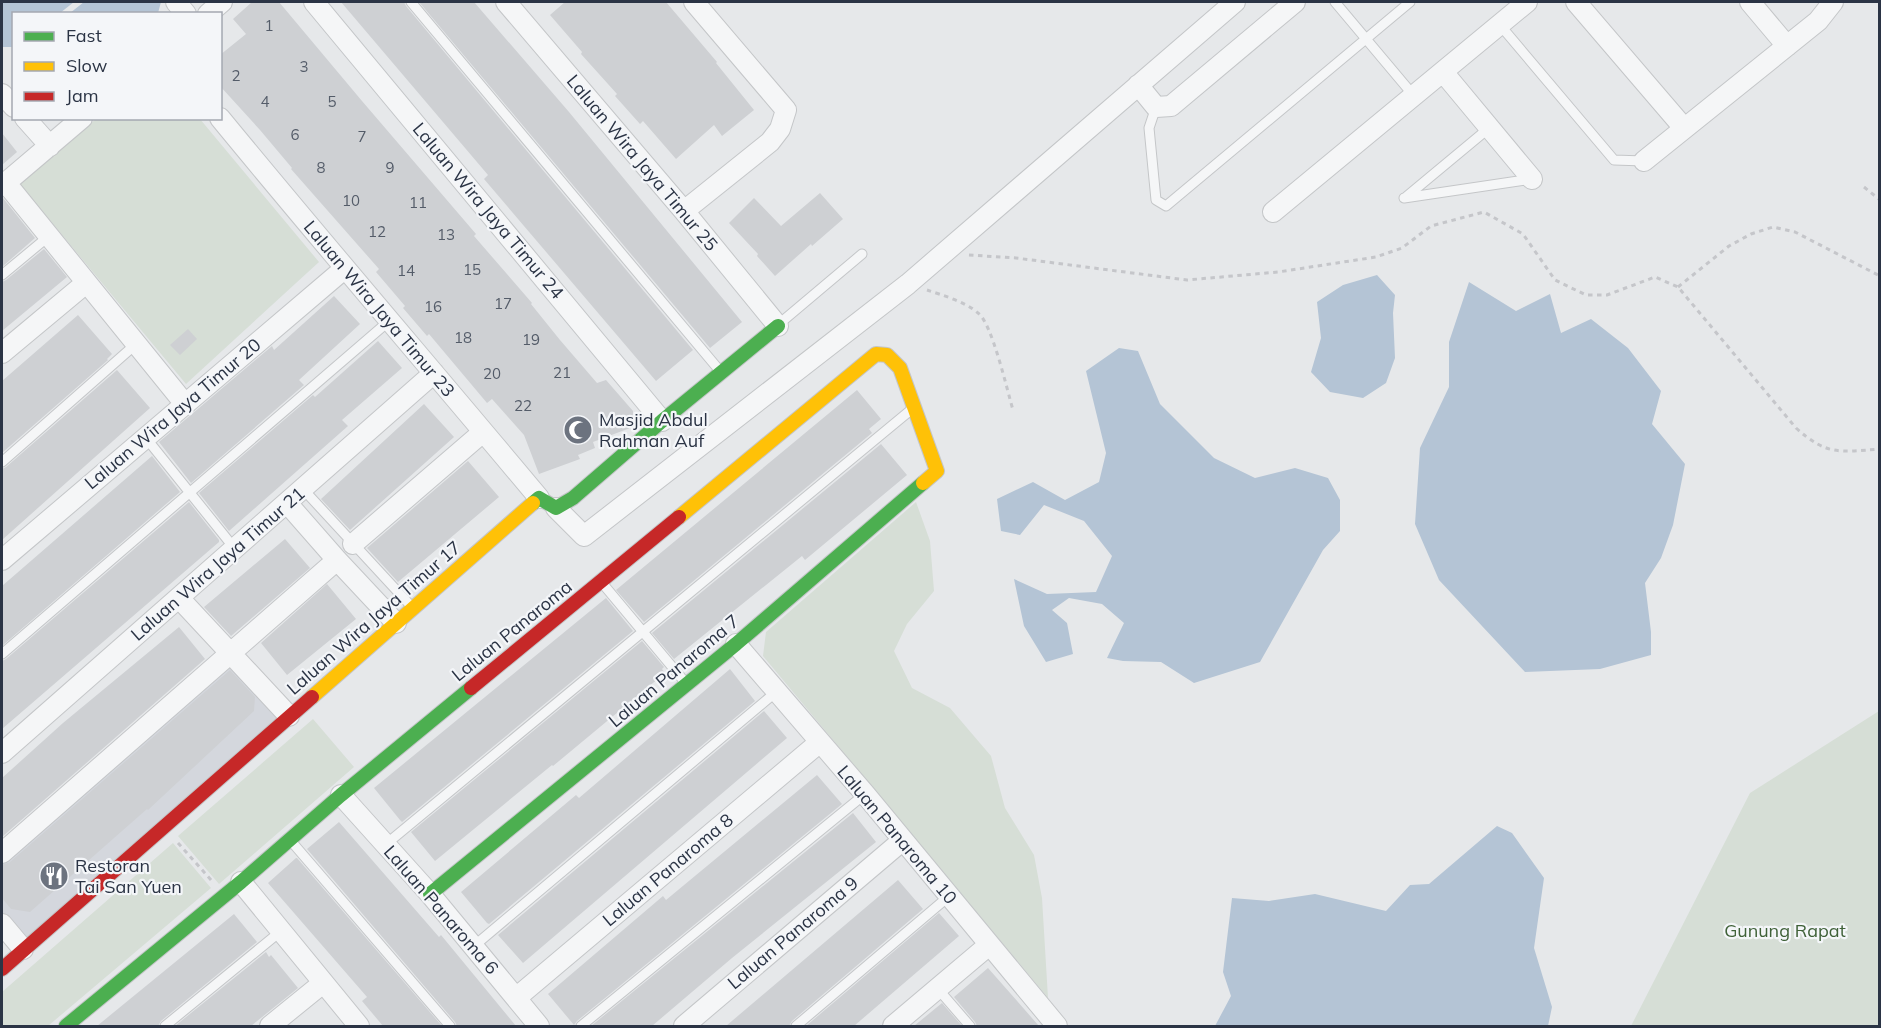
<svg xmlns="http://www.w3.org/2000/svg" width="1881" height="1028" viewBox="0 0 1881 1028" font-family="Mulish,sans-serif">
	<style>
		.built { fill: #d4d7dd }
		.green { fill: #d6ded6 }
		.water { fill: #b4c4d5 }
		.building { fill: #ced0d3 }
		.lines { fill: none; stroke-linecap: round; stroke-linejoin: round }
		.lane-casing { stroke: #c4c6c8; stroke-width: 11 }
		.street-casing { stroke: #c4c6c8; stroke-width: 22 }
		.fast-casing { stroke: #c4c6c8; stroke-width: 16 }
		.slow-casing { stroke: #c4c6c8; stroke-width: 16 }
		.jam-casing { stroke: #c4c6c8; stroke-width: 16 }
		.path { stroke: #c5c6ca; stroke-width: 3; stroke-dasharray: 4.5 4.5; stroke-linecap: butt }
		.lane { stroke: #f5f6f7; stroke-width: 9 }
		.street { stroke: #f5f6f7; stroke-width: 20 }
		.fast { stroke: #4caf50; stroke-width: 14 }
		.slow { stroke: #ffc107; stroke-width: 14 }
		.jam { stroke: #c62828; stroke-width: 14 }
		.labels { text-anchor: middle; stroke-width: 4.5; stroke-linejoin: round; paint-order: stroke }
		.number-label { font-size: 15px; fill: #545c69 }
		.street-label { font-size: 18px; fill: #2b3445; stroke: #f4f6f9 }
		.poi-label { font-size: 18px; fill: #2b3445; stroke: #f4f6f9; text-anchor: start }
		.park-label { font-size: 18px; fill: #3f6138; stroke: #f4f6f9 }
	</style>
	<rect width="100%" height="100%" fill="#e6e8ea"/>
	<path class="built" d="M229 653 290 719 21 949 2 925V851Z"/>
	<path class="green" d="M96 119H200L319 262 186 384 18 182Z
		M916 502 930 541 934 591 907 624 894 651 912 688 950 708 991 756 1005 808 1034 855 1042 898 1048 998 763 656 766 632Z
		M1879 711V1026H1631L1750 793Z
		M313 719 354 767 219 884 178 836Z
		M173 843 211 888 48 1026H2V992Z"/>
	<path class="water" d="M2 2H74L60 13 14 14 13 47H2Z
		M84 2H161L158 13H70Z
		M1377 275 1395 295 1393 313 1395 358 1386 383 1363 398 1330 392 1311 372 1321 338 1317 302 1343 285Z
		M1469 282 1516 311 1550 294 1561 333 1591 319 1628 348 1661 391 1652 424 1685 464 1673 525 1661 558 1645 583 1651 632V655L1600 669 1525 672 1439 580 1415 524 1420 448 1449 387V342Z
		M1119 348 1138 351 1160 404 1214 458 1255 478 1295 468 1328 478 1340 500V531L1323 550 1260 662 1194 683 1161 662 1123 661 1107 658 1124 623 1102 604 1069 598 1052 610 1067 623 1073 654 1046 662 1024 626 1014 579 1047 594 1096 592 1112 556 1084 521 1044 505 1020 535 1001 531 997 499 1033 482 1065 500 1099 482 1106 453 1086 371Z
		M1497 826 1512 833 1544 878 1534 948 1552 1007 1548 1026H1215L1231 996 1223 972 1232 898 1269 901 1315 894 1386 911 1410 885 1429 884Z"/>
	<path class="building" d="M252 2H279L362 101 476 234 474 236 532 303 531 304 560 340 597 383 606 380 633 411V425L630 428 593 442 595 448 578 455 580 459 539 474 524 435 492 399 487 403 429 334 427 336 403 308 405 306 376 272 379 269 291 169 292 168 260 130 220 86V55L246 34 233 19Z
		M341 2H404L406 6 693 350 656 381 484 179 488 175Z
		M419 2H474L569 112 742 322 710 348Z
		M565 2H666L717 62 716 63 754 110 722 136 714 125 676 159 643 121 640 124 615 96 617 94 581 54 582 52 550 15Z
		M2 133 17 152 2 165Z
		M820 193 843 219 812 246 811 244 775 276 757 256 758 254 729 223 754 198 781 226Z
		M3 198 35 238 2 267V198Z
		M44 249 67 277 2 331V282L6 280Z
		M334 296 360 324 299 380 304 385 191 483 159 442 272 346 274 350Z
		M78 315 112 354 107 359 108 360 2 453V381Z
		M188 329 197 339 180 355 170 345Z
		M378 341 402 368 342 420 348 426 229 531 199 493 313 395 315 397Z
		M117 370 150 408 2 540V469L6 467Z
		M857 390 881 419 869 429 872 433 644 622 616 590Z
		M424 404 454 437 350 530 321 499Z
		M881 444 907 475 805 560 802 556 674 659 652 633Z
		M152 456 180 492 2 646V586Z
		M468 461 499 497 398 582 367 548Z
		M189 502 219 540V542L2 729V661L6 659Z
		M285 539 310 568 231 636 204 607Z
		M327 584 356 619 287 675 261 643Z
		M606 598 633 631 402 822 400 820 374 788Z
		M179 627 205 659 2 837V778L63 723Z
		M642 641 664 667 662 669 665 673 553 766 552 765 435 861 411 832Z
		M730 669 755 701 489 924 487 923 461 892 576 795 579 798Z
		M230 670 255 697 254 711 148 810 147 809 30 912 11 909 2 898V865L10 862Z
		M764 711 787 738 523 963 498 935Z
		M817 775 842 804 577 1021 574 1025 548 994 663 896 666 900Z
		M853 813 876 842 732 958 652 1026H591Z
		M339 822 439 937 441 935 516 1026H457L455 1022 307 849Z
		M296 858H297L442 1026H383L362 1001 367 997 268 883Z
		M898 880 923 909 792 1021 789 1026H726Z
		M939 913 959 936 854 1026H806Z
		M234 914 257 942 161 1021 158 1026H97Z
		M266 952 269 957 271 955 298 988 251 1026H175Z
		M988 968 1039 1026H977L975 1022 954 997Z
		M942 1003 962 1026H914Z"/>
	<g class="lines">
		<g class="lane-casing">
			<path id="lane" d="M411 2 720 371
				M1335 2 1414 96
				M1500 25 1614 160 1644 161
				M1156 107 1149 128 1156 200 1166 206 1410 2
				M1406 197 1489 128
				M1404 198 1532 179
				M2 275 49 236
				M779 324 862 254
				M146 438 235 549
				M2 462 136 344
				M303 489 411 606
				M603 584 684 681
				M2 654 389 321
				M291 841 450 1026
				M385 845 912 409
				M474 946 776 692
				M938 989 970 1026
				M165 1026 281 931
				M581 1026 865 794
				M796 1026 948 897"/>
		</g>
		<g class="street-casing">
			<path id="street" d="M176 2 186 14
				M314 2 662 421
				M506 2 684 211 778 326
				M1576 2 1684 128
				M1750 2 1787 46
				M208 14 222 2
				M1443 72 1532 179
				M1138 85 1156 107 1171 106 1295 2
				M2 94 14 107
				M25 118 50 146
				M220 118C325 246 433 371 539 498
				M1644 161 1818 21 1833 2
				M6 183 185 404
				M2 186 82 118
				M684 211 770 142 780 129 786 110 694 2
				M1273 212 1527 2
				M2 353 86 283
				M287 503 337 560 396 623
				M556 508 584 536 908 284 1235 2
				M353 544 483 432
				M2 560 344 269
				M179 598 289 716
				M736 644 865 794 1057 1026
				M2 753 434 373
				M341 795 430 894 539 1026
				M2 853 337 560
				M241 882 359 1026
				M2 924 23 949
				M516 998 820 742
				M270 1026 323 983
				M684 1026 903 840
				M893 1026 989 945"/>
		</g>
		<g class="fast-casing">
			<path id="fast" d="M533 503 539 498 556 508 573 498 662 421 778 326
				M430 894 736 644 923 483
				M66 1026 241 882 341 795 471 688"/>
		</g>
		<g class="slow-casing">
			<path id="slow" d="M679 517 876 354 887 355 900 368 937 471 923 483
				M312 697 533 503"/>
		</g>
		<g class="jam-casing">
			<path id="jam" d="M471 688 679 517
				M2 969 312 697"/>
		</g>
		<path class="path" d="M1864 187 1880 200
			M969 255 1016 258 1187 280 1278 272 1376 257 1402 248 1431 226 1484 212 1523 234 1555 280 1586 295H1607L1655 277 1678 287 1796 428C1827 456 1840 452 1880 449
			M1678 287 1729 246 1751 234 1773 227 1795 232 1880 276
			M927 290C942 295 966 302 978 313 992 323 1007 390 1013 410
			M178 843 212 881"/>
		<use href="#lane" class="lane"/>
		<use href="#street" class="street"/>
		<use href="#fast" class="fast"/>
		<use href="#slow" class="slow"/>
		<use href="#jam" class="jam"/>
	</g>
	<defs>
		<g id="mosque-disc" transform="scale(1.5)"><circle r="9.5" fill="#6c737f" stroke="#f4f6f9"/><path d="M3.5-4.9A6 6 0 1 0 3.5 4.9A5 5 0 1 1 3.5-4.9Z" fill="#fff"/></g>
		<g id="restaurant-disc" transform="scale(1.5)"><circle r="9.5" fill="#6c737f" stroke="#f4f6f9"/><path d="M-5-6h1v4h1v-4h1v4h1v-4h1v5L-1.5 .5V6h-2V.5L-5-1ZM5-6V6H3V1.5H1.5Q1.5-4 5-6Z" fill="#fff"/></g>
	</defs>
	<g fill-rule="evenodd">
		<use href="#mosque-disc" x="578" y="430"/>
		<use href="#restaurant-disc" x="54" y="876"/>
	</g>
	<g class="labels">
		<g class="number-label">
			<text x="269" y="31">1</text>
			<text x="304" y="72">3</text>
			<text x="236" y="81">2</text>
			<text x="265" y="107">4</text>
			<text x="332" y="107">5</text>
			<text x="295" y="140">6</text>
			<text x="362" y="142">7</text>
			<text x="321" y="173">8</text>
			<text x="390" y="173">9</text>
			<text x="351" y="206">10</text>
			<text x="418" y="208">11</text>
			<text x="377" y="237">12</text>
			<text x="446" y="240">13</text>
			<text x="472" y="275">15</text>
			<text x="406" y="276">14</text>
			<text x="503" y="309">17</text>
			<text x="433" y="312">16</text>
			<text x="463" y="343">18</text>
			<text x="531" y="345">19</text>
			<text x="562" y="378">21</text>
			<text x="492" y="379">20</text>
			<text x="523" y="411">22</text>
		</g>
		<g class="street-label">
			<text transform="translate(642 163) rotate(50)" y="6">Laluan Wira Jaya Timur 25</text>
			<text transform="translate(488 211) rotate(50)" y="6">Laluan Wira Jaya Timur 24</text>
			<text transform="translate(379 309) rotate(50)" y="6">Laluan Wira Jaya Timur 23</text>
			<text transform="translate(173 414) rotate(-40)" y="6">Laluan Wira Jaya Timur 20</text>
			<text transform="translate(218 564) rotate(-41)" y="6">Laluan Wira Jaya Timur 21</text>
			<text transform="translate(374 618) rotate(-41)" y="6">Laluan Wira Jaya Timur 17</text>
			<text transform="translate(512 631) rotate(-39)" y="6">Laluan Panaroma</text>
			<text transform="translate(674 671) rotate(-40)" y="6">Laluan Panaroma 7</text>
			<text transform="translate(897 835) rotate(50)" y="6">Laluan Panaroma 10</text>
			<text transform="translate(668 870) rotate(-40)" y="6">Laluan Panaroma 8</text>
			<text transform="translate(441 910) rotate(49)" y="6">Laluan Panaroma 6</text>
			<text transform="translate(793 933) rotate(-40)" y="6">Laluan Panaroma 9</text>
		</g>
		<g class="poi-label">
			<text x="599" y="426">Masjid Abdul<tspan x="599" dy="21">Rahman Auf</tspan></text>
			<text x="75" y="872">Restoran<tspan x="75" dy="21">Tai San Yuen</tspan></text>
		</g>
		<g class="park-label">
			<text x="1785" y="937">Gunung Rapat</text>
		</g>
	</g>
	<rect width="1881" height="1028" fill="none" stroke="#2b3445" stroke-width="6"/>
	<rect x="12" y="12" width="210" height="108" fill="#f4f6f9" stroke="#a4a8b1" stroke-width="1.5"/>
	<rect x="24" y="32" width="30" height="9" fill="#4caf50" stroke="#a4a8b1" stroke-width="1.5"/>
	<text x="66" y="42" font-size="18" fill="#2b3445">Fast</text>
	<rect x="24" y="62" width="30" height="9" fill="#ffc107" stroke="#a4a8b1" stroke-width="1.5"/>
	<text x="66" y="72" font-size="18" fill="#2b3445">Slow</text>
	<rect x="24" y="92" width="30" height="9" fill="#c62828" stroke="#a4a8b1" stroke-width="1.5"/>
	<text x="66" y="102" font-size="18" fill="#2b3445">Jam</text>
</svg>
